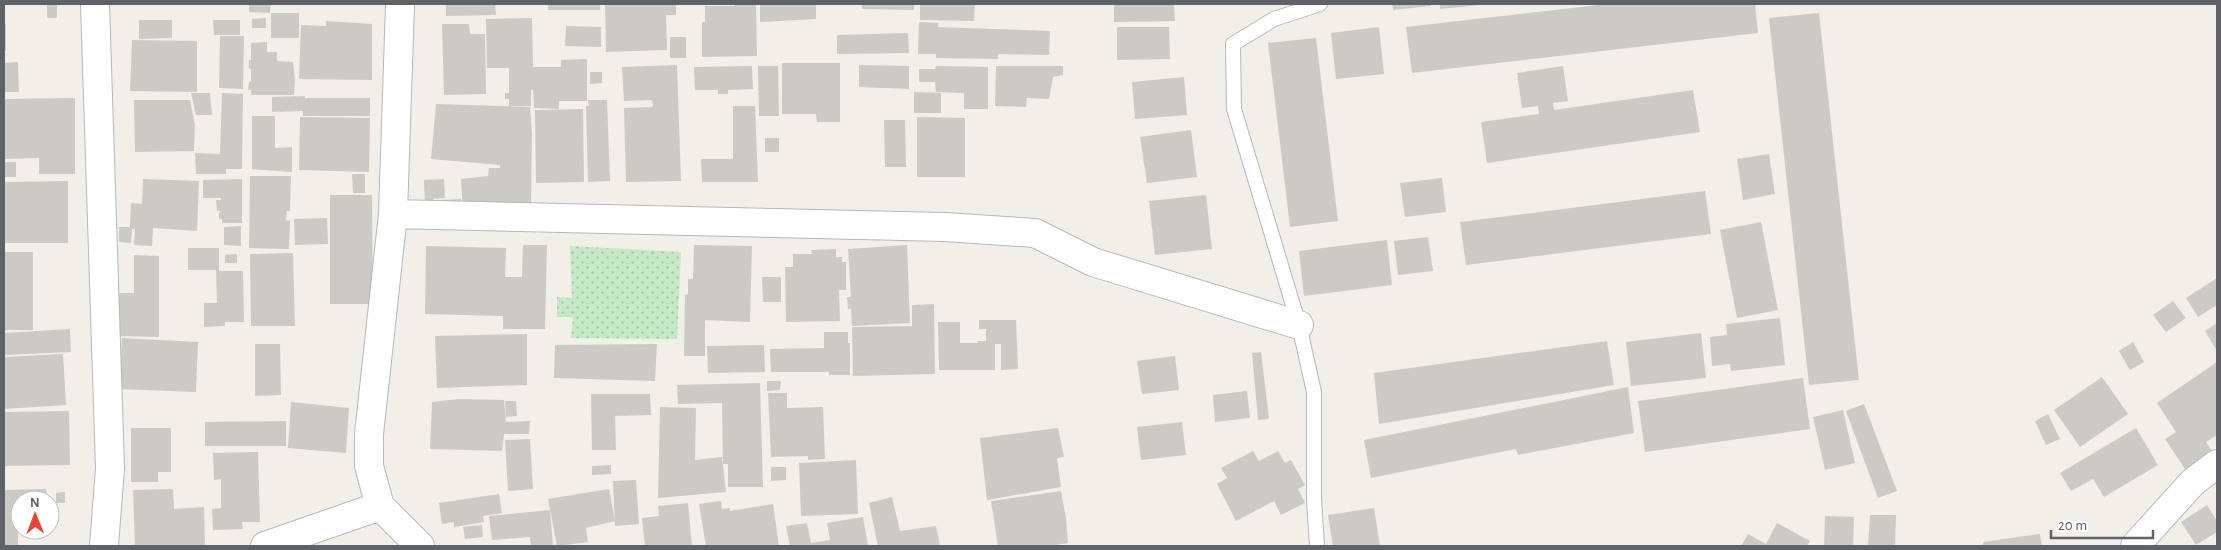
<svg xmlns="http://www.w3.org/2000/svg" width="2221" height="550" viewBox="0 0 2221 550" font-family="'Alegreya Sans',sans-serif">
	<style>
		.garden { fill: url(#garden-dots) }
		.building { fill: #cccac5 }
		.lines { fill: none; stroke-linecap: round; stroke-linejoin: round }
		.service-casing { stroke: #b5b8bc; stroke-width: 16 }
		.minor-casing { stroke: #b5b8bc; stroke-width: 30 }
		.service { stroke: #fff; stroke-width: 14 }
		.minor { stroke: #fff; stroke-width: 28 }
	</style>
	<defs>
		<pattern id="garden-dots" width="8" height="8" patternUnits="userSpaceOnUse" patternTransform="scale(1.25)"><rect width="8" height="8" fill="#c5e8c5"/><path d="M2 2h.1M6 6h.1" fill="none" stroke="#a3c0a4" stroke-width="1.8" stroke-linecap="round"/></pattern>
	</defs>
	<rect width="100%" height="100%" fill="#f1efe8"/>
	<path class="garden" d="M570 246 681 252 677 339 571 338 573 317H557V297L572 298Z"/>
	<path class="building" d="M47 4H57V18H47Z
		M249 4H271L270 13 249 12Z
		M446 4H495L496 15 446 16Z
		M548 4H600V10H548Z
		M605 4H676V15H666L667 50 606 52Z
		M735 4H756L757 56 702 57V22H705V6H735Z
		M760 4H816V19L760 22Z
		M862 4H914V10L862 9Z
		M920 4H975L974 21 920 20Z
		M1114 4H1174L1175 21 1114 22Z
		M1392 4H1431V6L1393 10Z
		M1440 4H1480V5L1440 9Z
		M1607 4H1755L1758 33 1412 73 1406 27Z
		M271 13H299V38H271Z
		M1819 13 1859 380 1809 385 1769 18Z
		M266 18V28H252V19Z
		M532 18 533 67H561V60L587 59V101H559V109L534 108 533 90H531V106H509V99H505V93H509V68H487L486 19Z
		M139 20H172V38L139 39Z
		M213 20H240V35H214Z
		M326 21 372 24V80L299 79 301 25 326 26Z
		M919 22 939 23 938 27 1050 31 1049 55 998 54V59L936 58V54H918Z
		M4 24H6V51H4Z
		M442 24H469L470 34H485L486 94 444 95Z
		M566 26 601 27V47L565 46Z
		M1117 27H1169L1170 59 1117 60Z
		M1379 27 1384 74 1336 79 1331 33Z
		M908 33 909 53 837 54V35Z
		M220 36H244L243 89 219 88Z
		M670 37H686V58H670Z
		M1316 38 1338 221 1290 227 1268 43Z
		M132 40 197 41V92L130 91Z
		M267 42V52H277V61L293 62 295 80 294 95H251V90H248L249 82 251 81V69L249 68V60H251V43Z
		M18 62 19 92H4V63Z
		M782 63H840V122H817L816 114H782Z
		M677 65 681 181 626 182 624 108 653 107 652 100 624 101 622 67Z
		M859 65 909 66V89L859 87Z
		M752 66 753 89 728 90V94H718V90H695L694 67Z
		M758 66H778L779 116H759Z
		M936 66 988 67V109H964V93L936 92 935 82H919V69H935Z
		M996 66H1063V75L1053 77 1049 99 1027 98 1026 107 995 106Z
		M1563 66 1568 101 1553 103 1554 110 1693 90 1700 132 1487 163 1481 122 1539 114 1538 106 1522 108 1517 73Z
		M590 72H602V83L590 84Z
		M1184 77 1187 115 1135 119 1132 82Z
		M914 92 941 93V113H914Z
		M191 93H210L212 115H196Z
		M222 93 243 94 242 169H226V174H196L195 153 220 154Z
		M305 96V98H370V116H303V111L272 112V97Z
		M75 98V174H39V158L4 159V99Z
		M134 100H190L195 125 194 151 135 152Z
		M588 100H607L610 181 588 182 586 106H589Z
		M436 104 530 107 532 133 531 207 463 209 461 179 488 176 489 168H500V165L431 159Z
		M733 106H755L758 182H702L701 159H733Z
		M583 109 584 182 536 183 535 110Z
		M252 116H275V148L292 147V172L252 169Z
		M300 117 370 118 369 172 299 170Z
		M917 117 965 118V177H917Z
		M884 120H905L906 167H885Z
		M1191 130 1197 177 1147 183 1140 137Z
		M765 138H779V152H765Z
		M1769 154 1775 194 1743 200 1737 159Z
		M4 162H16V177H4Z
		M352 174H365V193H353Z
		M250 176H291L290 211H287L286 220 290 221 289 249 249 248Z
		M1442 178 1446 212 1405 217 1400 183Z
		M143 179 199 181 197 231 153 228 152 246 134 245 135 229H132L131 243 119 242V227H130L131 203 142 204Z
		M242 179V223H222V219H219V213L221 211H217L216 200H221V198H203V180Z
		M444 179 445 198 433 199V207H425L424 180Z
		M68 181V243H4V182Z
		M1705 191 1711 234 1466 265 1460 222Z
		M330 195H372L373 304H330Z
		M1206 195 1212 249 1155 255 1149 201Z
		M461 199V212L441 213V200Z
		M327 218 328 244 295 245 294 219Z
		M1761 222 1778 310 1737 318 1720 230Z
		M241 226V246L224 245V227Z
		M1428 237 1433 271 1398 275 1394 241Z
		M1387 240 1392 285 1304 296 1299 251Z
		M523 245H547L545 329H503V316L425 314 426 246 506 248 505 277H522Z
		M694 245 752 246 750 322 705 320V356H684L685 295 688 294V279H693Z
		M907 245 910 323 852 326 851 309H848L847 297H851L848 249Z
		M188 248H219V271H243L244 322H225V326L204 327V303H217L216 270H188Z
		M836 249V257H842V262H846V290H839L840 321 786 322 785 267H793V254H812L811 250Z
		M4 252H33V330H4Z
		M293 253 295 326H251L250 254Z
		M237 254V263H225V255Z
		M134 255 159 256V337L117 336 118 293H134Z
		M762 277H781V302H763Z
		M2217 278V305L2198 317 2186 298Z
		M2173 301 2186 318 2166 332 2153 315Z
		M934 304 935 374 853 376 852 327 912 326V305Z
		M1780 318 1785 365 1731 371 1730 364 1712 366 1710 337 1727 335 1726 324Z
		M979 320H1016L1018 369 1001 370V344H995V370H939L938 322H960V343H978V341H986V329H979Z
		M2217 323V351L2205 331Z
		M70 329 71 352 4 355V333Z
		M824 332H848V343H850V375H829V372H771L770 349 824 348Z
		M1701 333 1706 378 1631 386 1626 342Z
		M527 334V385L437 388 435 336Z
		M122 338 198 342 196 392 119 389Z
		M1607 341 1614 385 1379 424 1374 373Z
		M2133 342 2144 362 2130 370 2119 351Z
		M255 344H280L281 395 255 396Z
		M657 344 655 381 554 378 555 345Z
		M764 345 765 372 708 373 707 346Z
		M1261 352 1269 419 1258 420 1252 353Z
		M63 354 66 405 4 409V357Z
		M1175 356 1179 390 1142 394 1137 361Z
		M2217 362V435L2206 442 2214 454 2187 472 2165 439 2176 432 2157 403Z
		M2102 377 2128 414 2080 447 2054 410Z
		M1803 378 1810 429 1645 452 1638 401Z
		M767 381H781L780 390 767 391Z
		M760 383 763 487H728V464H723L722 403 678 404 677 385Z
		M1628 387 1634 433 1518 455 1516 449 1371 478 1364 440Z
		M1247 391 1250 418 1215 422 1213 395Z
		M768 393H787V408L823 407 825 459 808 460V456L771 457Z
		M591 394H650L651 415 615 416 616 450H592Z
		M459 399 504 400 506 422 530 421 529 434H504L502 451 430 449 432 402Z
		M505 401H516L517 416 506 417Z
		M291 402 349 408 346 453 288 448Z
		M1864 404 1897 491 1878 498 1846 411Z
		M660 407 696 408 695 460 722 457 726 492 658 498Z
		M1843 410 1855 463 1825 470 1813 417Z
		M69 411 70 465 4 466V412Z
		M2048 414 2060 439 2046 445 2035 421Z
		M286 421V446H205V422Z
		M1182 422 1186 455 1141 460 1137 427Z
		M131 428H171V472H158V482H131Z
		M1058 428 1064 457 1057 458 1061 487 987 500 980 438Z
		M2136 428 2158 465 2104 497 2093 479 2071 491 2060 473Z
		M530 439 533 489 508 491 505 440Z
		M1253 451 1259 461 1278 451 1285 463 1291 460 1305 485 1298 489 1305 503 1281 515 1274 501 1236 521 1217 484 1227 478 1221 468Z
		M258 452 260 522H242L243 529 213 530 212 509 221 508V479L214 480 213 453Z
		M856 460 858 514 801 516 799 463Z
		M611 465V474L592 475V466Z
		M771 467H786V480L771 481Z
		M636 480 639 524 615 526 613 481Z
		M46 489 47 500H20V509H18V546H4V490Z
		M173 489 174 509 204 507 205 546H135L133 490Z
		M609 489 615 521 586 528 588 542 557 546 548 499Z
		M1061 491 1066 518 1068 543 1048 546H998L991 501Z
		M65 492V503H56V493Z
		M499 494 502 513 483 516 484 522 454 527V522L442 524 439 503Z
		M892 497 900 531 936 526 940 546H878L869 503Z
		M721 501 722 509 730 508V511L773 504 779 546H706L699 504Z
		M688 503 692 546H645L642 518 659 516 658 506Z
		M2207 505 2217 521V532L2196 545 2181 522Z
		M1374 508 1380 546H1333L1328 515Z
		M550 510 553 546H531L530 537 492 540 489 516Z
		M1870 515H1896L1895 546H1868Z
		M1825 516 1854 517 1853 546H1824Z
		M863 517 868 546H790L786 526 807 523 811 543 830 540 827 523Z
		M1777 523 1810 541 1807 546H1741L1748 534 1766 544Z
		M482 525 483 537 465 539 463 527Z
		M2040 534 2042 546H1983V542Z"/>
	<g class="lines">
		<g class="service-casing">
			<path id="service" d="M1317 546 1314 499V392L1299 325 1234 109 1233 44 1274 19 1320 4"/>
		</g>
		<g class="minor-casing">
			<path id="minor" d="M95 4 110 468 104 546
				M400 4 393 214 369 434V466L380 506 420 546
				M393 214 945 227 1035 233 1093 262 1299 325
				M265 546 380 506
				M2135 546 2193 482 2217 464"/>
		</g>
		<use href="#service" class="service"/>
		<use href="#minor" class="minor"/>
	</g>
	<rect width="2221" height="550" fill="none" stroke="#5f6368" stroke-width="10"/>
	<g transform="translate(35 515) rotate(359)"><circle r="24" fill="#ffffff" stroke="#bfc1c3"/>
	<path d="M0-4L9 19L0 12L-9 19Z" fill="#ea4335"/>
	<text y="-8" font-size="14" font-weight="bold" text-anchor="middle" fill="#5f6368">N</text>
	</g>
	<path d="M2051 530v8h102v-8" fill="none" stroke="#5f6368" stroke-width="2.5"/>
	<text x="2058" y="530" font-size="15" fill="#5f6368" stroke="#ffffff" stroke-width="4" paint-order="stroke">20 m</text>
</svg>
